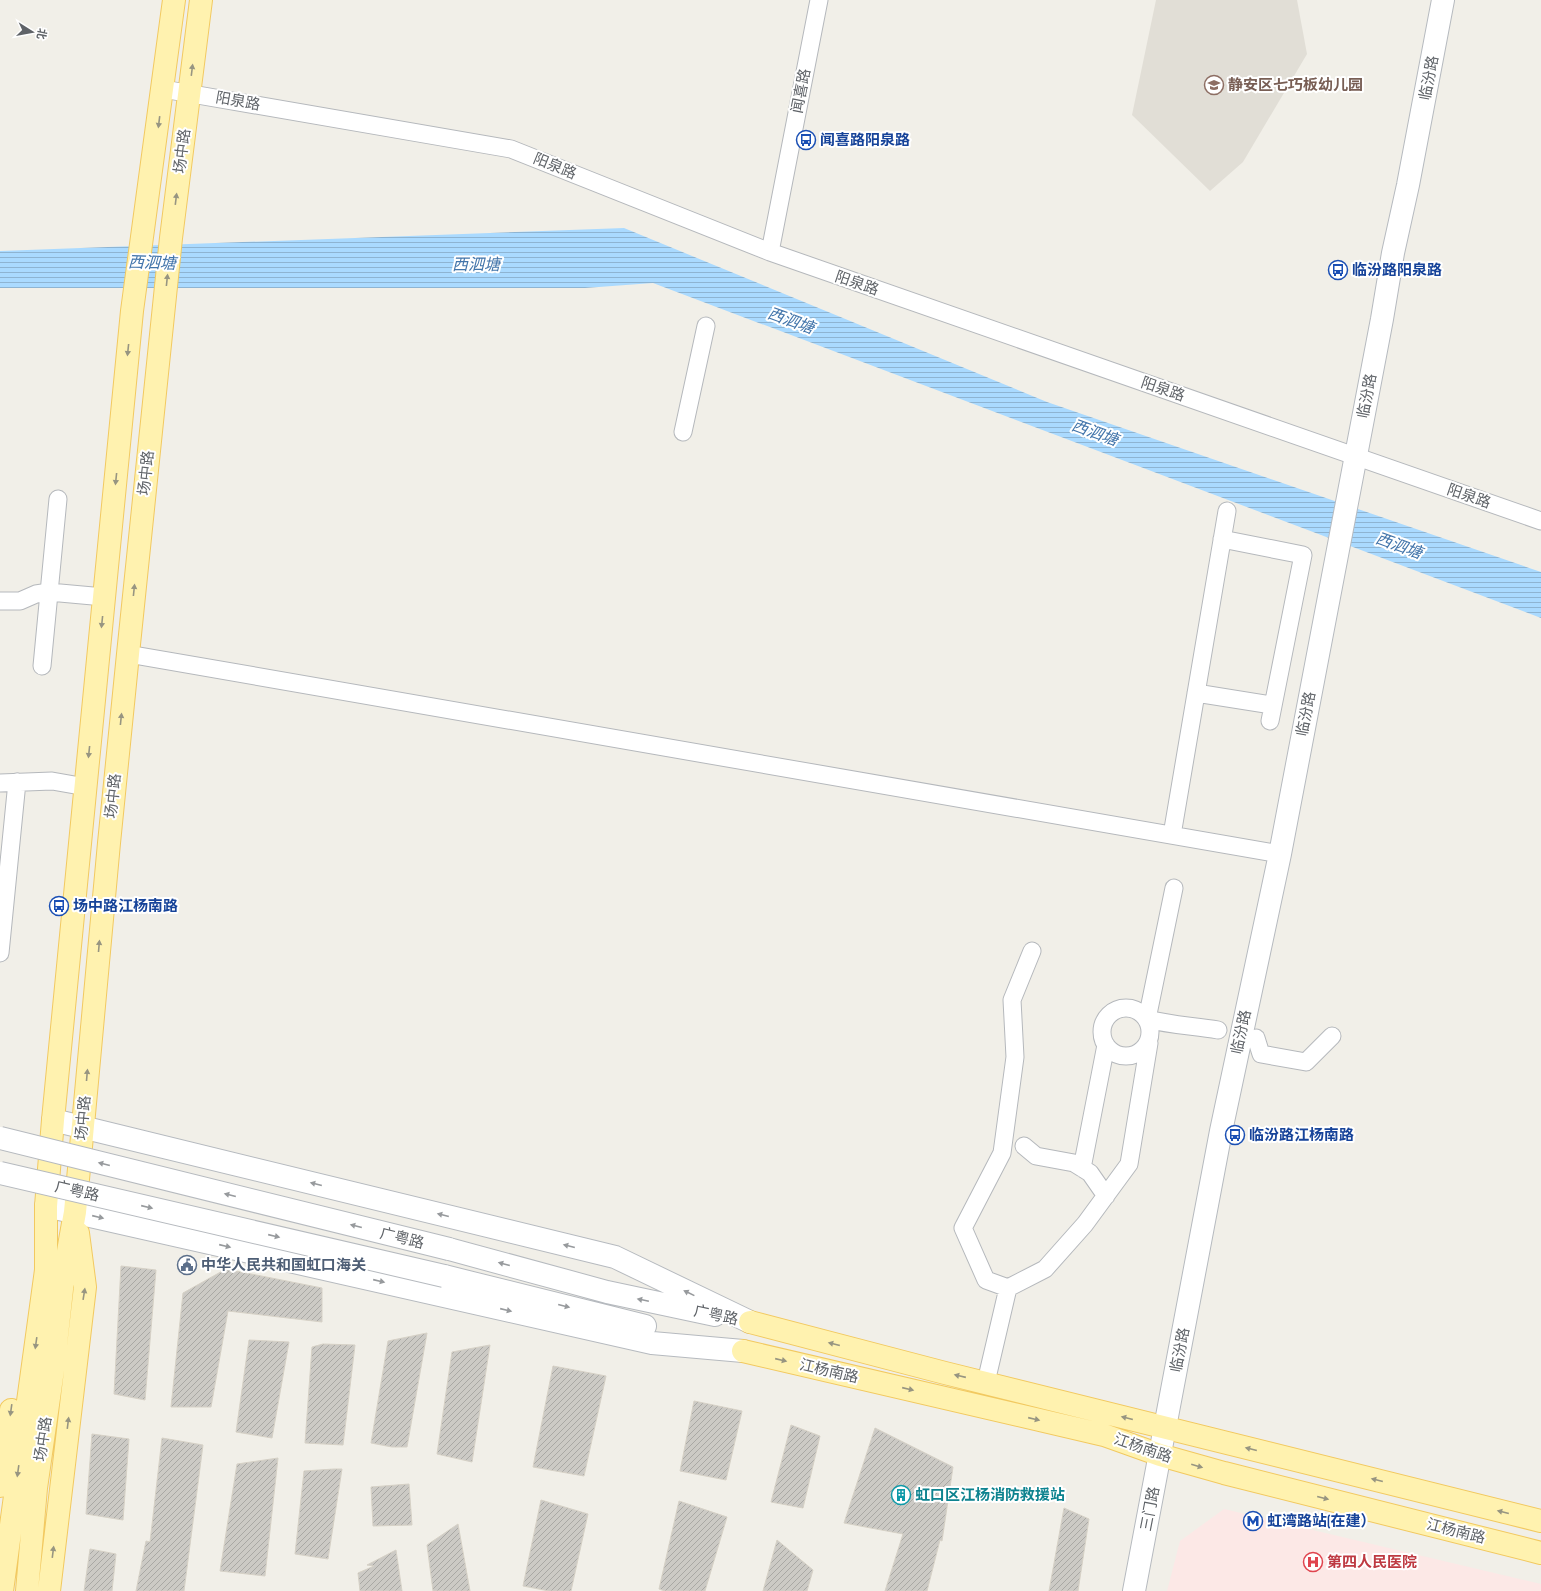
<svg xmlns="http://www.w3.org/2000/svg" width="1541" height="1591" viewBox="0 0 1541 1591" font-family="'Sofia Sans Condensed','Noto Sans SC',sans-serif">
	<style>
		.education { fill: #e1ded6 }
		.medical { fill: #fce8e6 }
		.water { fill: url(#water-rules) }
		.building { fill: url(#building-hatch); stroke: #d6d1c6 }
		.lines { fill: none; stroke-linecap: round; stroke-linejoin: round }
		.street-casing { stroke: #b5b8bc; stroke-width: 19 }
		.secondary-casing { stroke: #b6babf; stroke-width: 24 }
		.primary-casing { stroke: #f2c960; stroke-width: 24 }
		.street { stroke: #fff; stroke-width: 17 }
		.secondary { stroke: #fff; stroke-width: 22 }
		.primary { stroke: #fff2af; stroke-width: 22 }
		.secondary-bridge-casing { stroke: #b6babf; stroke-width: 24; stroke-linecap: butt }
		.secondary-bridge { stroke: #fff; stroke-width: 22 }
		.oneway { fill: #979581 }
		.oneway2 { fill: #979a9d }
		.labels { text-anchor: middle; stroke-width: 4; stroke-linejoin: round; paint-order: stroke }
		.street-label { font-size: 15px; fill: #5f6368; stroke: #fff }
		.education-label { font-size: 15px; font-weight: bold; fill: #785e54; stroke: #fff; text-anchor: start }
		.transit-label { font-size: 15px; font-weight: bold; fill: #164399; stroke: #fff; text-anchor: start }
		.service-label { font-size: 15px; font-weight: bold; fill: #4e5e75; stroke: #fff; text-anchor: start }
		.culture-label { font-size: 15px; font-weight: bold; fill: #0d838f; stroke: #fff; text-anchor: start }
		.health-label { font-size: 15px; font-weight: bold; fill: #be3a42; stroke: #fff; text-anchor: start }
		.water-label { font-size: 16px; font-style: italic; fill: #4174aa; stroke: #fff }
	</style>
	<defs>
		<pattern id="water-rules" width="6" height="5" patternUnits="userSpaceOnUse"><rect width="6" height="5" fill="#aadaff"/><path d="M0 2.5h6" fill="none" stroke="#8eb4d2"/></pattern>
		<pattern id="building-hatch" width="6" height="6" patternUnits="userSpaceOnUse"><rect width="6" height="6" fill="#cccac5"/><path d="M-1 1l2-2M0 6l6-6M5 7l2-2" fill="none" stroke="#a9a8a4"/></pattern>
	</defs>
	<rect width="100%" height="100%" fill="#f1efe8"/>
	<path class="education" d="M1156 0H1297L1307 54 1243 162 1210 191 1132 115Z"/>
	<path class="medical" d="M1224 1509 1541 1584V1591H1167L1180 1541Z"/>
	<path class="water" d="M624 228 1047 402 1541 572V618L653 283 585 288H0V251Z"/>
	<path class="building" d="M121 1266 156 1270 145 1400 114 1394Z
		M226 1269 322 1288V1322L228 1311 211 1407H171L183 1293Z
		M427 1333 407 1447H392L371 1443 388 1341Z
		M249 1340 289 1342 272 1438 236 1432Z
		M323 1344 355 1345 343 1445 305 1443 312 1347Z
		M490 1345 472 1462 437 1454 452 1352Z
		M553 1366 606 1376 584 1476 533 1467Z
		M694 1401 742 1411 726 1480 680 1471Z
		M791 1425 820 1436 803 1508 771 1502Z
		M875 1428 953 1467 942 1541 940 1540 927 1591H885L903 1534 844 1523Z
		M92 1434 129 1439 123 1520 86 1514Z
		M162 1438 203 1445 184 1591H136L146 1541 150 1542Z
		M278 1458 265 1576 220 1571 237 1464Z
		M334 1469H342L328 1559 295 1554 304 1471Z
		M409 1484 412 1525 373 1526 371 1487Z
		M541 1500 588 1514 571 1591H549L523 1586Z
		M679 1501 727 1517 705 1591H665L659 1589Z
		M1064 1508 1089 1519 1078 1591H1049Z
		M458 1524 470 1591H433L427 1545Z
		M777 1540 813 1570 807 1591H763Z
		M90 1549 116 1554 112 1591H84Z
		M396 1550 402 1591H360L358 1573 374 1566 367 1565Z"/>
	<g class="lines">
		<g class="street-casing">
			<path id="street" d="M163 89 511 149 770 252 1541 521
				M770 252 819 0
				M683 432 706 326
				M1222 539 1303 555 1270 721
				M0 601H20L36 594 49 592 104 597
				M128 654 1280 854
				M42 666 58 499
				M1196 693 1272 705
				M0 783 52 781 86 787
				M1172 835 1227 511
				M1174 888 1147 1019C1170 1025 1194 1026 1218 1030
				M1032 951 1012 1000 1015 1057 1002 1153 963 1228 986 1280 1008 1288 1045 1269 1085 1224 1129 1164 1149 1043
				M0 953 17 782
				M1102 1032a24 24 0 1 1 48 0a24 24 0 1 1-48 0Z
				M1256 1038 1261 1054 1306 1062 1332 1036
				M1024 1146 1036 1156 1074 1163 1090 1173 1106 1196
				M1082 1168 1106 1045
				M986 1382 1008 1288"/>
		</g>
		<g class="secondary-casing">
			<path id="secondary" d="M53 1120 615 1257 750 1322
				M46 1206 652 1343 743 1351
				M449 1249 607 1292 715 1315
				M444 1276 645 1326
				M1134 1591 1221 1131 1280 854 1382 319 1393 253 1408 185 1443 0"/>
		</g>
		<g class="primary-casing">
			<path id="primary" d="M750 1322 945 1373 1541 1521
				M743 1351 1104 1435 1160 1455 1224 1473 1541 1553
				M0 1486 11 1410
				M2 1591 46 1270V1206L53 1120 132 311 174 0
				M27 1591 36 1488 54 1363 63 1280 75 1212 109 843 128 654 171 238 201 0
				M49 1591 85 1287 78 1233"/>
		</g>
		<use href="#street" class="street"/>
		<use href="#secondary" class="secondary"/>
		<use href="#primary" class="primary"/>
		<g class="secondary-bridge-casing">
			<path id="secondary-bridge" d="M0 1138 449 1249
				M0 1173 444 1276"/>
		</g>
		<use href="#secondary-bridge" class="secondary-bridge"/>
	</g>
	<defs><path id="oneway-solid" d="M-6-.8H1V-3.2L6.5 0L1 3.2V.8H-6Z"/></defs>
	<g class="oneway">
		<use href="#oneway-solid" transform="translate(192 70) rotate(-83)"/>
		<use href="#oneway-solid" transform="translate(159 122) rotate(97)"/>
		<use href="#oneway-solid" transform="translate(176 199) rotate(-83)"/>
		<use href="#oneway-solid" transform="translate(167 280) rotate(-84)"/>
		<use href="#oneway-solid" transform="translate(128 350) rotate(96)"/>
		<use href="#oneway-solid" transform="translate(116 479) rotate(96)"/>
		<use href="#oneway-solid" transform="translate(134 590) rotate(-84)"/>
		<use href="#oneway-solid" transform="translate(102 622) rotate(96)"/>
		<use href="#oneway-solid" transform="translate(121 719) rotate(-84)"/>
		<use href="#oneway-solid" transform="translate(89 752) rotate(96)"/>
		<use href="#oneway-solid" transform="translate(99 946) rotate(-85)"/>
		<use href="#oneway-solid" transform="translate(87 1075) rotate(-85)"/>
		<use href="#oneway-solid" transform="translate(84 1294) rotate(-81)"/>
		<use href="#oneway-solid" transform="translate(36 1343) rotate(98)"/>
		<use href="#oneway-solid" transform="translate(834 1344) rotate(-166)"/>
		<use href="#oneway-solid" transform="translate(781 1360) rotate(13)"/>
		<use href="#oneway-solid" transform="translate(960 1376) rotate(-167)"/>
		<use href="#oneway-solid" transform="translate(908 1389) rotate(13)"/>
		<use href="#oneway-solid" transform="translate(11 1410) rotate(98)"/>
		<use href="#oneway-solid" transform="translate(1127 1418) rotate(-166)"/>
		<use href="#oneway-solid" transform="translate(1034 1419) rotate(13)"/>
		<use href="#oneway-solid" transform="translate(68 1423) rotate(-83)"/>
		<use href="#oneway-solid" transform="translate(1251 1449) rotate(-166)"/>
		<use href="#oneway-solid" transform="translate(1197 1466) rotate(16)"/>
		<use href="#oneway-solid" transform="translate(18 1471) rotate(98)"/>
		<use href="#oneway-solid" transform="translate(1377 1480) rotate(-166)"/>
		<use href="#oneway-solid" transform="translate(1323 1498) rotate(14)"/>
		<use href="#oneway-solid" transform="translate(1503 1512) rotate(-166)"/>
		<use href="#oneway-solid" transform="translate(53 1552) rotate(-83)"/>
	</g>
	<g class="oneway2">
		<use href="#oneway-solid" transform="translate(104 1164) rotate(-166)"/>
		<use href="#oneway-solid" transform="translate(316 1184) rotate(-166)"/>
		<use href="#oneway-solid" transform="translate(230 1195) rotate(-166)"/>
		<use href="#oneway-solid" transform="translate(147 1207) rotate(13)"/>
		<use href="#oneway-solid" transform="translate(443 1215) rotate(-166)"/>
		<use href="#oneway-solid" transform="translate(98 1217) rotate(13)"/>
		<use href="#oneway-solid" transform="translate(356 1226) rotate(-166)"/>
		<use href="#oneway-solid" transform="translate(274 1236) rotate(13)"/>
		<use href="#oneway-solid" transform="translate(225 1246) rotate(13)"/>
		<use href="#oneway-solid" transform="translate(569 1246) rotate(-166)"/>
		<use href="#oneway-solid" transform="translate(504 1264) rotate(-165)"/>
		<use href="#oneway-solid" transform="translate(379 1281) rotate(13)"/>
		<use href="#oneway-solid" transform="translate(689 1293) rotate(-154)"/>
		<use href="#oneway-solid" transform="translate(643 1300) rotate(-168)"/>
		<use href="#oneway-solid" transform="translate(564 1306) rotate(14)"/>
		<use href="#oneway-solid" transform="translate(506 1310) rotate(13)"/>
	</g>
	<defs>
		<g id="school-ring" transform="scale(1)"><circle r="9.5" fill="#fff" stroke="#8d6e63" stroke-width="1.5"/><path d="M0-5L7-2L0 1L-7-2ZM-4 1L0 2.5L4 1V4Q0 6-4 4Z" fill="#8d6e63"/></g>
		<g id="bus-ring" transform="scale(1)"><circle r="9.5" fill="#fff" stroke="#1a4fb4" stroke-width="1.5"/><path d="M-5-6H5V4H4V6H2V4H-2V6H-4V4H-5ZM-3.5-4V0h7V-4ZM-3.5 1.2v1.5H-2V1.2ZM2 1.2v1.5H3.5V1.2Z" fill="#1a4fb4"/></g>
		<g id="civic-ring" transform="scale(1)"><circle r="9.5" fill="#fff" stroke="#5c6f8a" stroke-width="1.5"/><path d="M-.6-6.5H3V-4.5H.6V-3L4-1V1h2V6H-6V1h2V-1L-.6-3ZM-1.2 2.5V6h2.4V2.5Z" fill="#5c6f8a"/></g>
		<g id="building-ring" transform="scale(1)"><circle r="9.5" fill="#fff" stroke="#0f9aa8" stroke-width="1.5"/><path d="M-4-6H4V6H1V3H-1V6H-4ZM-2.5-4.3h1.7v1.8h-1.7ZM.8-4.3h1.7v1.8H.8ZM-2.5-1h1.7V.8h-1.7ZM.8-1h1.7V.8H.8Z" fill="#0f9aa8"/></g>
		<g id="metro-ring" transform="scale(1)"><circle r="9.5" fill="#fff" stroke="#1a4fb4" stroke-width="1.5"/><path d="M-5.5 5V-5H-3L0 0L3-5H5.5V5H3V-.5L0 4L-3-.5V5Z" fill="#1a4fb4"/></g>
		<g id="hospital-ring" transform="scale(1)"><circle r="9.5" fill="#fff" stroke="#e0444e" stroke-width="1.5"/><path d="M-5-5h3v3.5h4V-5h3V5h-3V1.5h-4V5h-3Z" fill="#e0444e"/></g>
	</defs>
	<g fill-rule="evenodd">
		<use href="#school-ring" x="1214" y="85"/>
		<use href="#bus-ring" x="806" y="140"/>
		<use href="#bus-ring" x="1338" y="270"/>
		<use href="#bus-ring" x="59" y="906"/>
		<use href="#bus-ring" x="1235" y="1135"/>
		<use href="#civic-ring" x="187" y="1265"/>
		<use href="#building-ring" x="901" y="1495"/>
		<use href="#metro-ring" x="1253" y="1521"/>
		<use href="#hospital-ring" x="1313" y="1562"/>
	</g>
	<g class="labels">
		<g class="street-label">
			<text transform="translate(1429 78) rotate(-79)" y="5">临汾路</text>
			<text transform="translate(801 91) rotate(-79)" y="5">闻喜路</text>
			<text transform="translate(238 101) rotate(10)" y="5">阳泉路</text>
			<text transform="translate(182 151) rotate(-83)" y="5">场中路</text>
			<text transform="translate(555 166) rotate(22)" y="5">阳泉路</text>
			<text transform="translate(857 283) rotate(19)" y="5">阳泉路</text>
			<text transform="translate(1163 389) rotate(19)" y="5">阳泉路</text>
			<text transform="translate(1367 396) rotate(-79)" y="5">临汾路</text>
			<text transform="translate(146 473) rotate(-84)" y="5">场中路</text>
			<text transform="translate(1469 496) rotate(19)" y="5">阳泉路</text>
			<text transform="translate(1306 714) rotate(-79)" y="5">临汾路</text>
			<text transform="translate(113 796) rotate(-84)" y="5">场中路</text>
			<text transform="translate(1241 1032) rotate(-78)" y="5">临汾路</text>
			<text transform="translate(83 1118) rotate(-85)" y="5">场中路</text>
			<text transform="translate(77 1191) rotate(13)" y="5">广粤路</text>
			<text transform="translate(402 1238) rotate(14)" y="5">广粤路</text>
			<text transform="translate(716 1315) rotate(12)" y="5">广粤路</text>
			<text transform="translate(1180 1350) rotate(-79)" y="5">临汾路</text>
			<text transform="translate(829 1371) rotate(13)" y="5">江杨南路</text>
			<text transform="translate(43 1439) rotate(-82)" y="5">场中路</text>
			<text transform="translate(1143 1448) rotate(19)" y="5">江杨南路</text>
			<text transform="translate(1150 1509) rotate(-79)" y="5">三门路</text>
			<text transform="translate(1456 1531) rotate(14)" y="5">江杨南路</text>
		</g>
		<g class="education-label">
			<text x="1228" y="90">静安区七巧板幼儿园</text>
		</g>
		<g class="transit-label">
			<text x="820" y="145">闻喜路阳泉路</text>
			<text x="1352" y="275">临汾路阳泉路</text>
			<text x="73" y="911">场中路江杨南路</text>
			<text x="1249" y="1140">临汾路江杨南路</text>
			<text x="1267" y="1526">虹湾路站(在建）</text>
		</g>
		<g class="service-label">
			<text x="201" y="1270">中华人民共和国虹口海关</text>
		</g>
		<g class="culture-label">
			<text x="915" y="1500">虹口区江杨消防救援站</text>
		</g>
		<g class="health-label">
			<text x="1327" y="1567">第四人民医院</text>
		</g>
		<g class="water-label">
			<text transform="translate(152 262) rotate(2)" y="6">西泗塘</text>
			<text x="476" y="270">西泗塘</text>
			<text transform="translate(791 320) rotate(20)" y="6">西泗塘</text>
			<text transform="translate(1095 432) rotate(20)" y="6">西泗塘</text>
			<text transform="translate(1399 545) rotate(20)" y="6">西泗塘</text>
		</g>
	</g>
	<g transform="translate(32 32) rotate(101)" stroke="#ffffff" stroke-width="3" paint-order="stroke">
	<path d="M0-3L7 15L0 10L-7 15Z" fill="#5f6368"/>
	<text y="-6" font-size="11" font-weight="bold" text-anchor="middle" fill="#5f6368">北</text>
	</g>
</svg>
